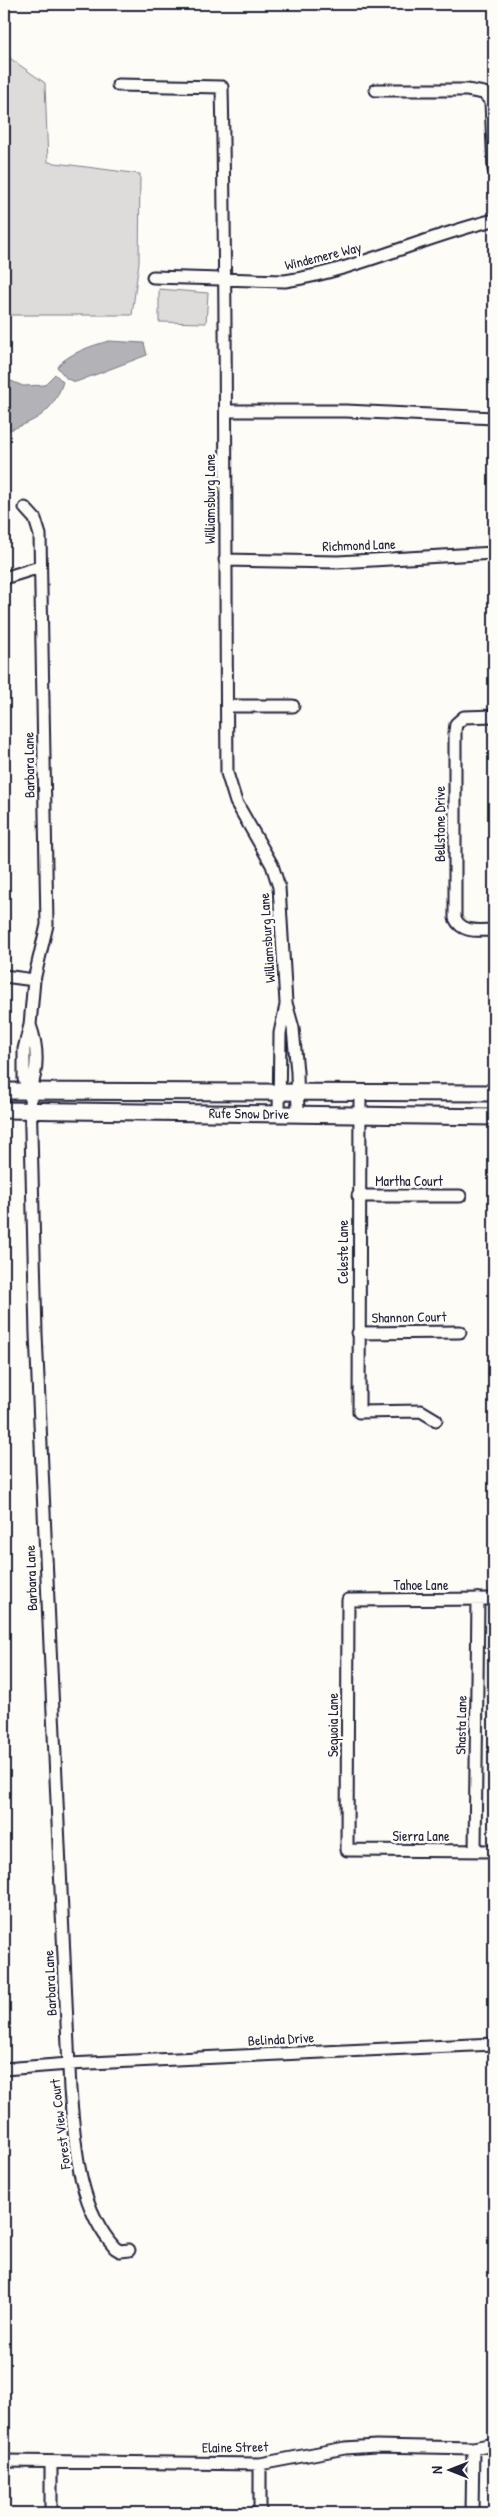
<svg xmlns="http://www.w3.org/2000/svg" width="498" height="2517" viewBox="0 0 498 2517" font-family="'Patrick Hand',sans-serif">
	<style>
		.green { fill: #dddcdb; stroke: #807f8b }
		.water { fill: #b2b2b7; stroke: #787885 }
		.lines { fill: none; stroke-linecap: round; stroke-linejoin: round }
		.minor-casing { stroke: #22223b; stroke-width: 15 }
		.major-casing { stroke: #22223b; stroke-width: 19 }
		.minor { stroke: #fdfcf7; stroke-width: 11 }
		.major { stroke: #fdfcf7; stroke-width: 15 }
		.labels { text-anchor: middle; stroke-width: 5; stroke-linejoin: round; paint-order: stroke }
		.street-label { font-size: 14px; fill: #22223b; stroke: #fdfcf7 }
	</style>
	<rect width="100%" height="100%" fill="#fdfcf7"/>
	<filter id="ink" filterUnits="userSpaceOnUse"><feTurbulence type="fractalNoise" baseFrequency=".02" numOctaves="2"/><feDisplacementMap in="SourceGraphic" scale="10" xChannelSelector="R" yChannelSelector="G"/><feConvolveMatrix kernelMatrix="1 2 1 2 8 2 1 2 1" color-interpolation-filters="sRGB"/></filter>
	<g filter="url(#ink)">
		<path class="green" d="M4 54 45 83 48 162 140 174 139 262 132 315H4Z
			M159 289 208 293 206 323 159 322Z"/>
		<path class="water" d="M109 341 144 343 147 355 76 382 67 379 57 367C67 354 93 345 109 341Z
			M55 374 63 382C52 415 35 421 4 432V378L23 386 44 385Z"/>
		<g class="lines">
			<g class="minor-casing">
				<path id="minor" d="M118 85 222 87C227 315 225 544 227 773L236 802 272 865 279 887 286 1003 293 1028 297 1072 298 1114
					M376 90H467L484 93 491 102 494 170
					M153 277 285 281C357 270 423 237 494 220
					M226 411H346L494 418
					M25 508 35 519 40 535 47 925 34 980 30 1025 24 1049V1079L30 1091
					M225 560 338 562 494 553
					M4 578 40 567
					M227 706H293
					M494 716 464 717 456 724 455 731V918C462 934 480 930 494 930
					M4 976 34 980
					M30 1025C38 1047 38 1070 30 1091L36 1334 70 2090C75 2143 77 2206 115 2248L120 2251 129 2250
					M360 1093 359 1412 421 1411 436 1420
					M279 1114 280 1033 286 1005
					M358 1196H460
					M358 1333 460 1332
					M494 1599 348 1600 347 1850 494 1851
					M475 1851 478 1599
					M4 2069 69 2064 494 2044
					M4 2461 260 2464 345 2448 376 2446 473 2448 494 2444
					M51 2513V2463
					M260 2513V2464
					M472 2513 473 2448"/>
			</g>
			<g class="major-casing">
				<g id="major">
					<path d="M4 1091 494 1093"/>
					<path id="s1" d="M4 1110 494 1117"/>
				</g>
			</g>
			<use href="#minor" class="minor"/>
			<use href="#major" class="major"/>
		</g>
	</g>
	<g class="labels">
		<g class="street-label">
			<text transform="translate(323 256) rotate(-14)" y="5">Windemere Way</text>
			<text transform="translate(210 499) rotate(-90)" y="5">Williamsburg Lane</text>
			<text transform="translate(359 545) rotate(-2)" y="5">Richmond Lane</text>
			<text transform="translate(29 765) rotate(-91)" y="5">Barbara Lane</text>
			<text transform="translate(440 824) rotate(-90)" y="5">Bellstone Drive</text>
			<text transform="translate(267 938) rotate(-94)" y="5">Williamsburg Lane</text>
			<text dy="5" stroke="none"><textPath href="#s1" startOffset="245">Rufe Snow Drive</textPath></text>
			<text x="409" y="1186">Martha Court</text>
			<text transform="translate(343 1252) rotate(-90)" y="5">Celeste Lane</text>
			<text transform="translate(409 1317) rotate(-1)" y="5">Shannon Court</text>
			<text transform="translate(31 1578) rotate(-92)" y="5">Barbara Lane</text>
			<text x="421" y="1590">Tahoe Lane</text>
			<text transform="translate(333 1725) rotate(-90)" y="5">Sequoia Lane</text>
			<text transform="translate(461 1725) rotate(-89)" y="5">Shasta Lane</text>
			<text x="421" y="1841">Sierra Lane</text>
			<text transform="translate(50 1983) rotate(-93)" y="5">Barbara Lane</text>
			<text transform="translate(281 2039) rotate(-3)" y="5">Belinda Drive</text>
			<text transform="translate(60 2124) rotate(-97)" y="5">Forest View Court</text>
			<text transform="translate(235 2447) rotate(-1)" y="5">Elaine Street</text>
		</g>
	</g>
	<rect width="498" height="2517" fill="none" stroke="#fdfcf7" stroke-width="20"/>
	<rect x="10" y="10" width="478" height="2497" fill="none" stroke="#22223b" stroke-width="2" filter="url(#ink)"/>
	<g transform="translate(450 2470) rotate(270)" stroke="#fdfcf7" stroke-width="4" paint-order="stroke">
	<path d="M0-4L9 19L0 12L-9 19Z" fill="#22223b"/>
	<text y="-8" font-size="14" font-weight="bold" text-anchor="middle" fill="#22223b">N</text>
	</g>
</svg>
